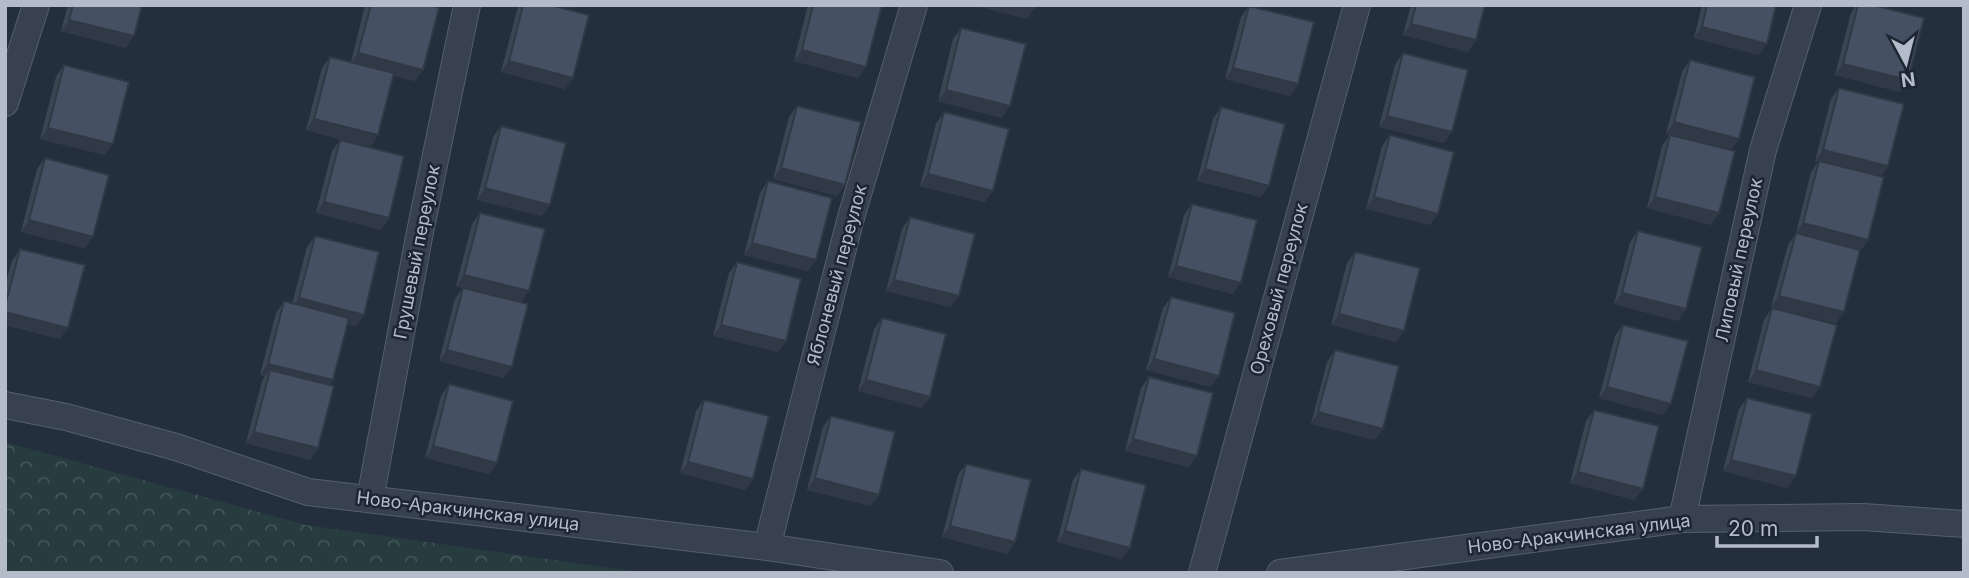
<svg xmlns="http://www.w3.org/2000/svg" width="1969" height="578" viewBox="0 0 1969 578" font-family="Inter,sans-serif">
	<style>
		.forest { fill: url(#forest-crowns) }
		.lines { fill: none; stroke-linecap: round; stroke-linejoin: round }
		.minor-casing { stroke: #565f6c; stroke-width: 28 }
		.minor { stroke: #38414e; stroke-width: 26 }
		.wall { fill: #3b4654 }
		.shaded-wall { fill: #303945 }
		.building { fill: #455162; stroke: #303945; stroke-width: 2 }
		.labels { text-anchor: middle; stroke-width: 5; stroke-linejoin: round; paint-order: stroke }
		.street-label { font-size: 18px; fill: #b4bcc9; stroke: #1d2633 }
	</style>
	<defs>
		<pattern id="forest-crowns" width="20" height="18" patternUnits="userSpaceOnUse" patternTransform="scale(1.75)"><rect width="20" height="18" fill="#263c3f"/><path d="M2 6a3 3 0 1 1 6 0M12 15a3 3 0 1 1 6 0" fill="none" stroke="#435659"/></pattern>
	</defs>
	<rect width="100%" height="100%" fill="#242f3e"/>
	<path class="forest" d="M5 442 306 525 647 573H5Z"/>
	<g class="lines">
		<g class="minor-casing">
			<path id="minor" d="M5 103 36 5
				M5 405 66 417 176 447 308 492 767 547 940 573
				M370 499 419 237 467 5
				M1682 519 1763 150 1808 5
				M767 547 850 221 914 5
				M1202 573 1357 5
				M1280 573 1682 519 1863 517 1964 524"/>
		</g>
		<use href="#minor" class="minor"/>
	</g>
	<path class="wall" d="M68 5H142L126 48 61 31Z
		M365 5H430L415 81 394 76 378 135 370 147 306 130 322 68 330 57 351 62Z
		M520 5H550L573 78 565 89 501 72 517 10Z
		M808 5H882L866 67 858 78 794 61Z
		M1411 5H1485L1468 52 1403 35Z
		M1702 5H1776L1759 55 1694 38Z
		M1856 5H1873L1908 80 1900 92 1835 75 1851 13Z
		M1249 6 1298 84 1290 96 1225 79 1241 17Z
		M961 28 1002 118 938 101 953 39Z
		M1403 53 1444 143 1379 127 1395 65Z
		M1690 60 1739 139 1731 150 1711 225 1647 208 1662 146 1670 135 1666 134 1682 72Z
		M64 65 105 155 40 139 56 77Z
		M1839 88 1888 166 1881 177 1868 240 1860 251 1836 323 1771 307 1788 245 1796 233 1811 172 1818 162 1815 161 1831 99Z
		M797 106 845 185 837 196 773 179 789 117Z
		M1221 107 1261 197 1197 181 1213 119Z
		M944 112 985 202 920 186 936 124Z
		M501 126 550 205 542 216 477 200 493 137Z
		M1390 135 1430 225 1366 209 1382 146Z
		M340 140 389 218 381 230 316 213 332 151Z
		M45 158 85 248 21 232 37 169Z
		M768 181 808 271 744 255 760 193Z
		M1192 204 1233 294 1168 277 1184 215Z
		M480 213 521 303 504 378 439 361 455 299 463 288 456 286 472 224Z
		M910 217 951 307 886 291 902 229Z
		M1638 231 1678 321 1614 304 1630 242Z
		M315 236 356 326 347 324 333 380 330 385 318 448 310 460 246 443 262 381 265 376 260 375 276 313 284 301 292 304 307 247Z
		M20 249 60 339 5 325V286L12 261Z
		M1355 252 1396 342 1331 325 1347 263Z
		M737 262 786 341 778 352 713 336 729 273Z
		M1171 297 1211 387 1146 370 1163 308Z
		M1772 308 1812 398 1748 382 1764 320Z
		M882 318 922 408 858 391 874 329Z
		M1623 325 1663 415 1599 398 1615 336Z
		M1335 350 1375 440 1311 424 1327 362Z
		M1149 377 1189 467 1125 451 1141 388Z
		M449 384 497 463 489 474 425 458 441 396Z
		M1747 398 1788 488 1723 471 1739 409Z
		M704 400 753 479 745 490 680 473 696 411Z
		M1594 410 1635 500 1570 483 1586 421Z
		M831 416 871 506 807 490 823 427Z
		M966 464 1015 542 1007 554 942 537 958 475Z
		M1081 469 1122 559 1057 542 1073 480Z"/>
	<path class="shaded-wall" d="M556 5H576L573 9Z
		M972 5H1024L1035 8 1027 19Z
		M69 20 134 36 126 48 61 31Z
		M1411 24 1476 40 1468 52 1403 35Z
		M1702 27 1767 44 1759 55 1694 38Z
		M802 50 866 67 858 78 794 61Z
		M358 53 423 70 415 81 350 65Z
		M509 61 573 78 565 89 501 72Z
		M1843 64 1908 80 1900 92 1835 75Z
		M1233 68 1298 84 1290 96 1225 79Z
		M946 90 1010 106 1002 118 938 101Z
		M1387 116 1452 132 1444 143 1379 127Z
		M314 119 378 135 370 147 306 130Z
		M1674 122 1739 139 1731 150 1666 134Z
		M48 128 113 144 105 155 40 139Z
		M1823 150 1888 166 1880 178 1815 161Z
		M781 168 845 185 837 196 773 179Z
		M1205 169 1269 186 1261 197 1197 181Z
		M928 174 993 191 985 202 920 186Z
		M485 188 550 205 542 216 477 200Z
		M1374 197 1438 214 1430 225 1366 209Z
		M1655 197 1719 213 1711 225 1647 208Z
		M324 202 389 218 381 230 316 213Z
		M29 220 93 237 85 248 21 232Z
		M1803 223 1868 240 1860 251 1795 234Z
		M752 243 816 260 808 271 744 255Z
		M1176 266 1241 283 1233 294 1168 277Z
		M464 275 529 291 521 303 456 286Z
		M894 280 959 296 951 307 886 291Z
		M1622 293 1686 309 1678 321 1614 304Z
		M1779 296 1844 312 1836 323 1771 307Z
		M299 298 364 315 356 326 291 309Z
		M5 312 68 328 60 339 5 325Z
		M1339 314 1404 331 1396 342 1331 325Z
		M721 325 786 341 778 352 713 336Z
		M447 350 512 367 504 378 439 361Z
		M1154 359 1219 376 1211 387 1146 370Z
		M268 364 333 380 325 392 270 370 265 376 260 375Z
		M1756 370 1820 387 1812 398 1748 382Z
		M866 380 930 397 922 408 858 391Z
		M1607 387 1671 404 1663 415 1599 398Z
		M1318 412 1383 429 1375 440 1311 424Z
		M254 432 318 448 310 460 246 443Z
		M1133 439 1197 456 1189 467 1125 451Z
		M433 446 497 463 489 474 425 458Z
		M1731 460 1796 476 1788 488 1723 471Z
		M688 462 753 479 745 490 680 473Z
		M1578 472 1643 489 1635 500 1570 483Z
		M815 478 879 495 871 506 807 490Z
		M950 526 1015 542 1007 554 942 537Z
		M1065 531 1130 548 1122 559 1057 542Z"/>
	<path class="building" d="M73 5H142L134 36 69 20Z
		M371 5H430L439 8 423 70 358 53Z
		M523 5H550L589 15 573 78 509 61Z
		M813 5H882L866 67 802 50Z
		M1024 5H1036L1035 8Z
		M1416 5H1485L1476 40 1411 24Z
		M1707 5H1776L1767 44 1702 27Z
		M1858 5H1873L1924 18 1908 80 1843 64Z
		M1249 6 1314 22 1298 84 1233 68Z
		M961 28 1026 44 1010 106 946 90Z
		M1403 53 1468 70 1452 132 1387 116Z
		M330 57 394 73 378 135 314 119Z
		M1690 60 1755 77 1739 139 1674 122Z
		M64 65 129 82 113 144 48 128Z
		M1839 88 1904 104 1888 166 1823 150Z
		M797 106 861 122 845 185 781 168Z
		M1221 107 1285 124 1269 186 1205 169Z
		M944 112 1009 129 993 191 928 174Z
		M501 126 566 143 550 205 485 188Z
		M1390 135 1454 152 1438 214 1374 197Z
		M1670 135 1735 151 1719 213 1655 197Z
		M340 140 404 156 389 218 324 202Z
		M45 158 109 175 93 237 29 220Z
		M1819 161 1884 177 1868 240 1803 223Z
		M768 181 832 198 816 260 752 243Z
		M1192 204 1257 220 1241 283 1176 266Z
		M480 213 545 229 529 291 464 275Z
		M910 217 975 234 959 296 894 280Z
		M1638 231 1702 247 1686 309 1622 293Z
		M1796 233 1860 250 1844 312 1779 296Z
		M315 236 379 252 364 315 299 298Z
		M20 249 85 265 68 328 5 312V306Z
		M1355 252 1420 268 1404 331 1339 314Z
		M737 262 801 279 786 341 721 325Z
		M463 288 528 304 512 367 447 350Z
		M1171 297 1235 313 1219 376 1154 359Z
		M284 301 349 318 333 380 268 364Z
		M1772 308 1837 325 1820 387 1756 370Z
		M882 318 946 334 930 397 866 380Z
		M1623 325 1688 341 1671 404 1607 387Z
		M1335 350 1399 366 1383 429 1318 412Z
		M270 370 334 386 318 448 254 432Z
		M1149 377 1213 393 1197 456 1133 439Z
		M449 384 513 401 497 463 433 446Z
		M1747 398 1812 414 1796 476 1731 460Z
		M704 400 769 416 753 479 688 462Z
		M1594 410 1659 426 1643 489 1578 472Z
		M831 416 895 432 879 495 815 478Z
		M966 464 1031 480 1015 542 950 526Z
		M1081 469 1146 485 1130 548 1065 531Z"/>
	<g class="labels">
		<g class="street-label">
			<text transform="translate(417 252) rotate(-79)" y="6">Грушевый переулок</text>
			<text transform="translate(1739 260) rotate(-78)" y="6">Липовый переулок</text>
			<text transform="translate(837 275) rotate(-75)" y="6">Яблоневый переулок</text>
			<text transform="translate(1279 289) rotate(-75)" y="6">Ореховый переулок</text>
			<text transform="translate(468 511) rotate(7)" y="6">Ново-Аракчинская улица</text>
			<text transform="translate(1579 534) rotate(-7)" y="6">Ново-Аракчинская улица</text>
		</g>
	</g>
	<rect width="1969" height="578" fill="none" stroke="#b4bcc9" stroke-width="14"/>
	<g transform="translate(1906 63) rotate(173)" stroke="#1d2633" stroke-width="5" paint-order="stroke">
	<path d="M0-5L12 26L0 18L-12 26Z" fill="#b4bcc9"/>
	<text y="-10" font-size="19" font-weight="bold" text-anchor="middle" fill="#b4bcc9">N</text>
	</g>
	<path d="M1717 536v10h100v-10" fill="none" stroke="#b4bcc9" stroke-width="3.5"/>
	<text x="1728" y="536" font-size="21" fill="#b4bcc9" stroke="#1d2633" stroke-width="5" paint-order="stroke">20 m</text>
</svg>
